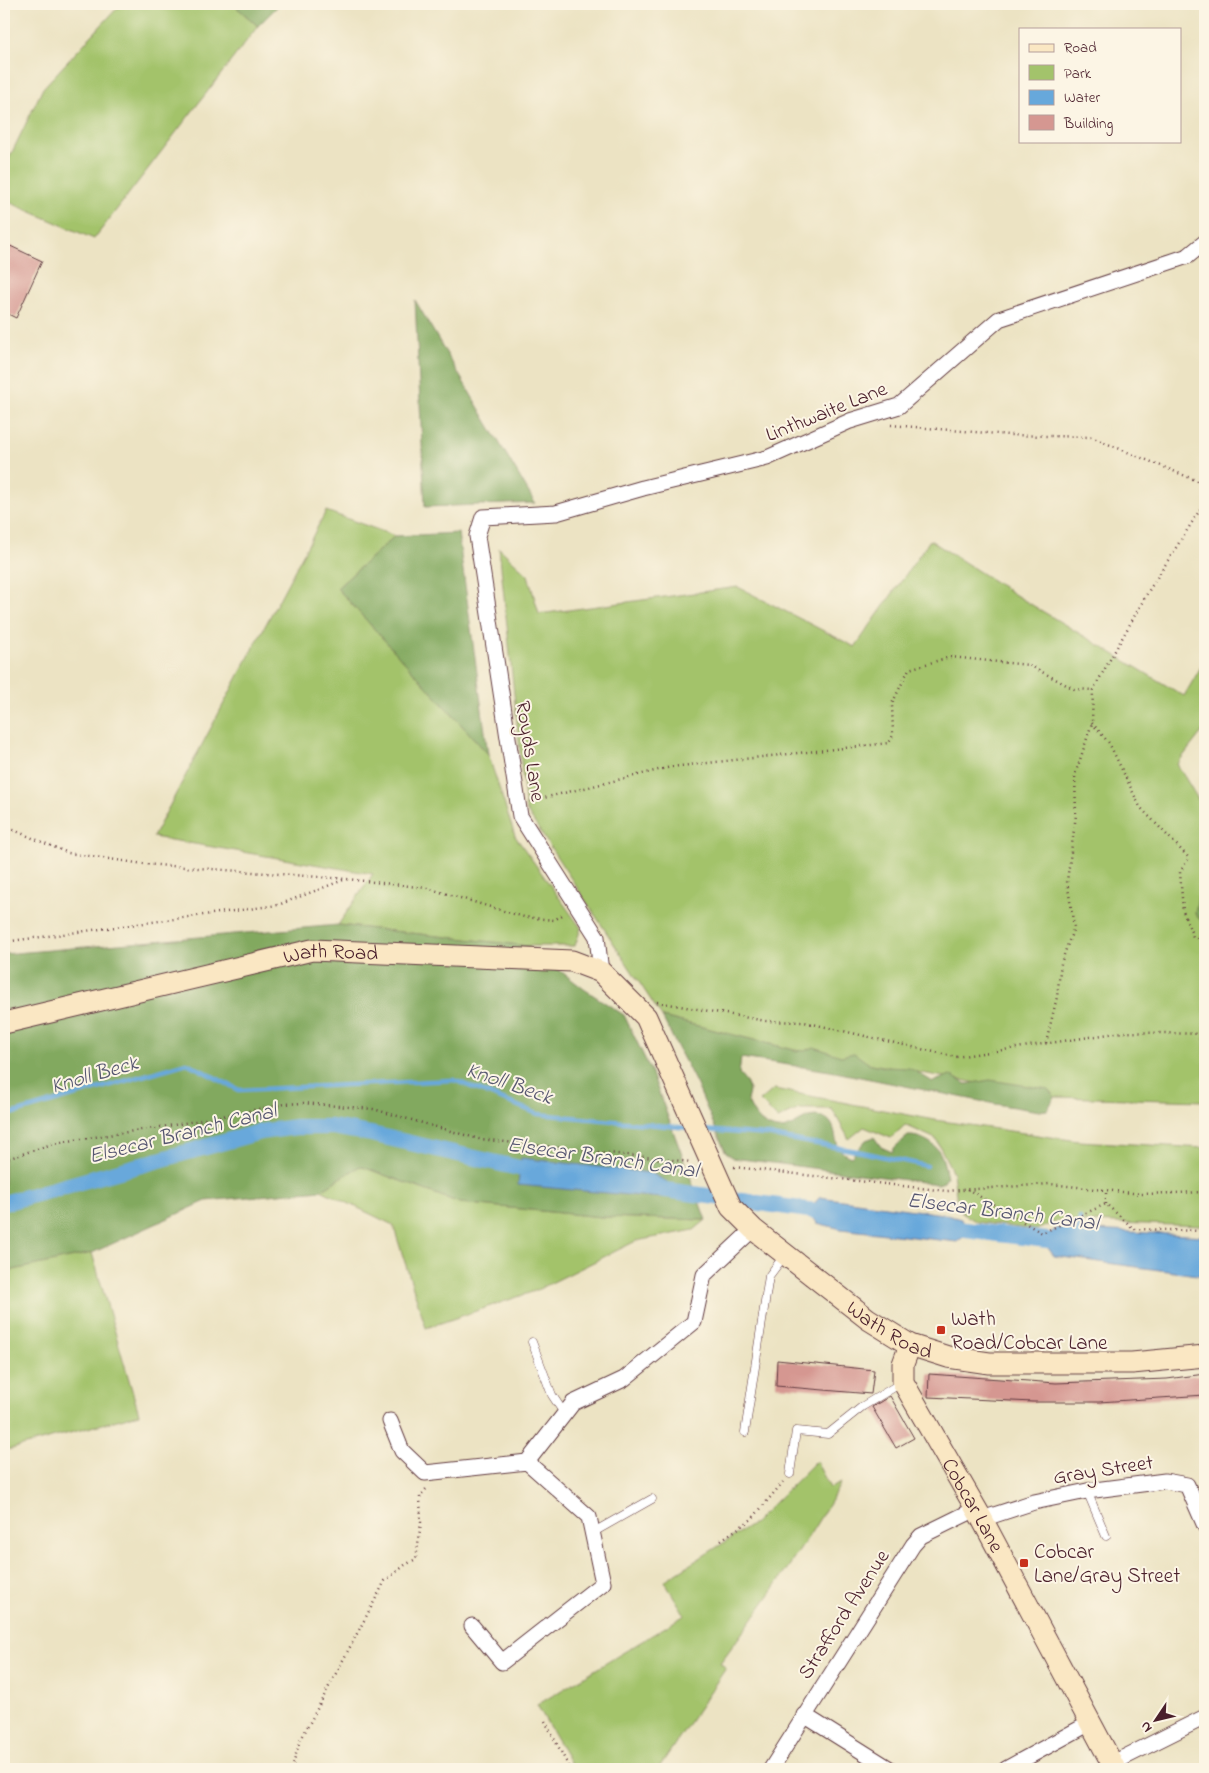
<svg xmlns="http://www.w3.org/2000/svg" width="1209" height="1773" viewBox="0 0 1209 1773" font-family="'Indie Flower',sans-serif">
	<style>
		.green { fill: #a3c36b; stroke: #76714b }
		.forest { fill: #82a95f; stroke: #666445 }
		.water { fill: #67a8db; stroke: #586483 }
		.lines { fill: none; stroke-linecap: round; stroke-linejoin: round }
		.stream { stroke: #67a8db; stroke-width: 4.5 }
		.canal { stroke: #67a8db; stroke-width: 16 }
		.building { fill: #d59791 }
		.lane-casing { stroke: #623c42; stroke-width: 9 }
		.street-casing { stroke: #623c42; stroke-width: 17 }
		.secondary-casing { stroke: #623c42; stroke-width: 23 }
		.path { stroke: #623c42; stroke-width: 2.5; stroke-dasharray: 1 4; stroke-linecap: butt }
		.lane { stroke: #fff; stroke-width: 8 }
		.street { stroke: #fff; stroke-width: 15 }
		.secondary { stroke: #fae7c3; stroke-width: 21 }
		.poi-dot { fill: #c8321e; stroke: #fcf5e5; stroke-width: 2 }
		.labels { text-anchor: middle; stroke-width: 4; stroke-linejoin: round; paint-order: stroke }
		.street-label { font-size: 21px; fill: #4a1f2b; stroke: #fcf5e5 }
		.poi-label { font-size: 21px; fill: #4a1f2b; stroke: #fcf5e5; text-anchor: start }
		.water-label { font-size: 22px; font-style: italic; fill: #565671; stroke: #fcf5e5 }
	</style>
	<rect width="100%" height="100%" fill="#fcf5e5"/>
	<filter id="ink" filterUnits="userSpaceOnUse"><feTurbulence type="fractalNoise" baseFrequency=".02" numOctaves="2"/><feDisplacementMap in="SourceGraphic" scale="10" xChannelSelector="R" yChannelSelector="G"/><feConvolveMatrix kernelMatrix="1 2 1 2 8 2 1 2 1" color-interpolation-filters="sRGB"/></filter>
	<filter id="wash" filterUnits="userSpaceOnUse"><feTurbulence type="fractalNoise" baseFrequency=".0096" numOctaves="4" result="noise"/><feDisplacementMap in="SourceGraphic" scale="20" xChannelSelector="R" yChannelSelector="G"/><feGaussianBlur stdDeviation="1.12" result="paint"/><feColorMatrix in="noise" values="0 0 0 0 0 0 0 0 0 0 0 0 0 0 0 0 0 1.4 0 .05"/><feComposite in="paint" operator="in"/></filter>
	<g filter="url(#wash)">
		<rect width="100%" height="100%" fill="#ece3c3"/>
		<path class="green" d="M121 4H233L258 26 94 239 4 200V169L43 88Z
			M326 511 395 536 337 588 488 754 515 836 581 928 575 946H528L338 925 373 874 153 837Z
			M930 540 1017 596 1184 696 1205 660V728L1177 764 1205 811V888L1199 893 1195 914 1205 925V1101L1055 1097 794 1050 662 1017 526 810 499 548 528 575 539 614 738 587 855 647Z
			M774 1089 935 1120 1078 1141 1205 1148V1226L1058 1221 1036 1230 977 1222 962 1213 957 1202 953 1173 936 1139 905 1125 891 1138 864 1127 849 1139 832 1109H799L778 1119 760 1101Z
			M360 1166 460 1203 601 1217 706 1220 694 1230 636 1241 535 1291 426 1328 393 1225 321 1190Z
			M92 1253 139 1414 4 1451V1272Z
			M816 1461 830 1488 841 1483C805 1546 763 1605 720 1663L726 1668 658 1769H574L537 1705 685 1615 664 1581 753 1524Z"/>
		<path class="forest" d="M233 4H280L258 26Z
			M415 300 535 503 425 507Z
			M458 533 488 754 337 588 395 536Z
			M1205 888V925L1195 914 1199 893Z
			M338 925 528 946 584 989 624 1015 651 1071 706 1220 601 1217 460 1203 360 1166 321 1190 206 1201 92 1253 4 1272V954Z
			M662 1017 794 1050 805 1051 814 1047 841 1056 854 1053 868 1063 885 1067 909 1068 915 1071 933 1082 950 1075 966 1084 990 1080 1048 1089 1055 1097 1047 1110 1039 1111 995 1104 830 1071 741 1058 739 1074C747 1084 752 1086 747 1100 752 1111 757 1121 768 1126 790 1138 801 1111 822 1117 843 1123 827 1149 851 1157L866 1140 874 1137 881 1147 892 1152 895 1147 908 1136C919 1135 935 1143 940 1153 944 1160 945 1170 947 1177L944 1182 938 1184 733 1158 725 1151 696 1083Z"/>
		<path class="water" d="M521 1158 651 1173 667 1182 662 1198 518 1185Z
			M820 1197 943 1214 961 1219 971 1231 957 1242 841 1229 817 1223 808 1210Z
			M1057 1228 1205 1236V1276L1054 1256 1042 1240Z"/>
		<g class="lines">
			<path class="stream" d="M4 1116 187 1063 239 1090 454 1080 538 1114 689 1128
				M704 1130 766 1135 857 1151 927 1166
				M1079 1229 1080 1218"/>
			<path class="canal" d="M644 1187 830 1213
				M4 1203 260 1132 296 1127H332L371 1134 523 1169 541 1172
				M949 1228 1063 1242"/>
		</g>
		<g id="blocks">
			<path class="building" d="M4 243 42 261 16 318 4 312Z
				M777 1360 874 1370 871 1394 776 1386Z
				M929 1374 1056 1383 1167 1379 1205 1374V1395L1099 1402H1033L928 1397Z
				M890 1396 914 1438 896 1448 872 1407Z"/>
		</g>
	</g>
	<g filter="url(#ink)">
		<use href="#blocks" fill-opacity="0" stroke="#623c42" stroke-width="1"/>
		<g class="lines">
			<g class="lane-casing">
				<path id="lane" d="M532 1342 552 1395 564 1413
					M745 1432 769 1276 784 1256
					M790 1474 796 1431 828 1434 863 1406 901 1383
					M1087 1491 1106 1536
					M592 1533 652 1499"/>
			</g>
			<g class="street-casing">
				<path id="street" d="M601 972 597 937 520 816 477 536 483 517 556 513 643 488 767 458 850 421 899 406 999 319 1188 256 1205 242
					M390 1421 402 1451 425 1473 527 1462 573 1403 624 1379 694 1322 704 1275 753 1229
					M982 1519 1034 1502 1087 1491 1165 1481 1187 1485 1205 1526
					M472 1626 502 1662 603 1583 589 1517 527 1462
					M804 1715 890 1769
					M1113 1763 1205 1717
					M771 1769 913 1545 921 1536 976 1509
					M1006 1769 1090 1723"/>
			</g>
			<g class="secondary-casing">
				<g id="secondary">
					<path id="s1" d="M4 1023 312 950 572 961 601 972 646 1017 731 1207 753 1229 868 1319 910 1345 948 1357 989 1363H1132L1205 1356"/>
					<path id="s2" d="M910 1345 903 1364V1382L982 1519 1115 1769"/>
				</g>
			</g>
			<path class="path" d="M891 425 1010 435 1091 437 1205 484
				M1092 723 1109 743 1140 807 1189 858 1180 872 1183 911 1193 937 1205 941
				M531 801 671 767 889 743 893 735 892 704 909 669 950 657 1029 665 1074 689 1093 690
				M4 826 68 853 144 864 347 879 427 888 524 917 554 920 564 914
				M4 942 278 905 346 879
				M657 1002 766 1021 804 1022 956 1057 1123 1032 1205 1034
				M1046 1043 1057 997 1061 963 1074 927 1067 881 1076 815 1075 775 1092 723 1093 690 1148 592 1203 505 1205 507
				M4 1160 55 1143 174 1125 285 1104 303 1103 373 1109 479 1139 691 1162
				M734 1167 947 1191 1050 1184 1141 1194 1205 1192
				M967 1189 1042 1233 1106 1204 1134 1229 1205 1231
				M1106 1204V1191
				M721 1540 752 1519 783 1482
				M545 1721 570 1769
				M292 1769 299 1743 385 1581 405 1565 416 1559 421 1522 420 1496 427 1488"/>
			<use href="#lane" class="lane"/>
			<use href="#street" class="street"/>
			<use href="#secondary" class="secondary"/>
		</g>
	</g>
	<g class="poi-dot">
		<rect x="936" y="1325" width="10" height="10" rx="2.5"/>
		<rect x="1019" y="1558" width="10" height="10" rx="2.5"/>
	</g>
	<g class="labels">
		<g class="street-label">
			<text transform="translate(826 411) rotate(-22)" y="7">Linthwaite Lane</text>
			<text transform="translate(531 751) rotate(81)" y="7">Royds Lane</text>
			<text dy="7" stroke="none"><textPath href="#s1" startOffset="335">Wath Road</textPath></text>
			<text dy="7" stroke="none"><textPath href="#s1" startOffset="1081">Wath Road</textPath></text>
			<text transform="translate(1103 1469) rotate(-9)" y="7">Gray Street</text>
			<text dy="7" stroke="none"><textPath href="#s2" startOffset="180">Cobcar Lane</textPath></text>
			<text transform="translate(843 1614) rotate(-57)" y="7">Strafford Avenue</text>
		</g>
		<g class="poi-label">
			<text x="951" y="1325">Wath<tspan x="951" dy="24">Road/Cobcar Lane</tspan></text>
			<text x="1034" y="1558">Cobcar<tspan x="1034" dy="24">Lane/Gray Street</tspan></text>
		</g>
		<g class="water-label">
			<text transform="translate(94 1073) rotate(-16)" y="8">Knoll Beck</text>
			<text transform="translate(510 1082) rotate(19)" y="8">Knoll Beck</text>
			<text transform="translate(182 1132) rotate(-14)" y="8">Elsecar Branch Canal</text>
			<text transform="translate(603 1156) rotate(8)" y="8">Elsecar Branch Canal</text>
			<text transform="translate(1003 1210) rotate(7)" y="8">Elsecar Branch Canal</text>
		</g>
	</g>
	<rect width="1209" height="1773" fill="none" stroke="#fcf5e5" stroke-width="20"/>
	<rect x="1019" y="28" width="162" height="115" fill="#fcf5e5" stroke="#b59f9b"/>
	<rect x="1029" y="44" width="25" height="8" fill="#fae7c3" stroke="#b59f9b"/>
	<text x="1064" y="52" font-size="15" fill="#4a1f2b">Road</text>
	<rect x="1029" y="65" width="25" height="15" fill="#a3c36b" stroke="#b59f9b"/>
	<text x="1064" y="78" font-size="15" fill="#4a1f2b">Park</text>
	<rect x="1029" y="90" width="25" height="15" fill="#67a8db" stroke="#b59f9b"/>
	<text x="1064" y="102" font-size="15" fill="#4a1f2b">Water</text>
	<rect x="1029" y="115" width="25" height="15" fill="#d59791" stroke="#b59f9b"/>
	<text x="1064" y="128" font-size="15" fill="#4a1f2b">Building</text>
	<g transform="translate(1156 1720) rotate(235)" stroke="#fcf5e5" stroke-width="4" paint-order="stroke">
	<path d="M0-4L9 19L0 12L-9 19Z" fill="#4a1f2b"/>
	<text y="-8" font-size="14" font-weight="bold" text-anchor="middle" fill="#4a1f2b">N</text>
	</g>
</svg>
